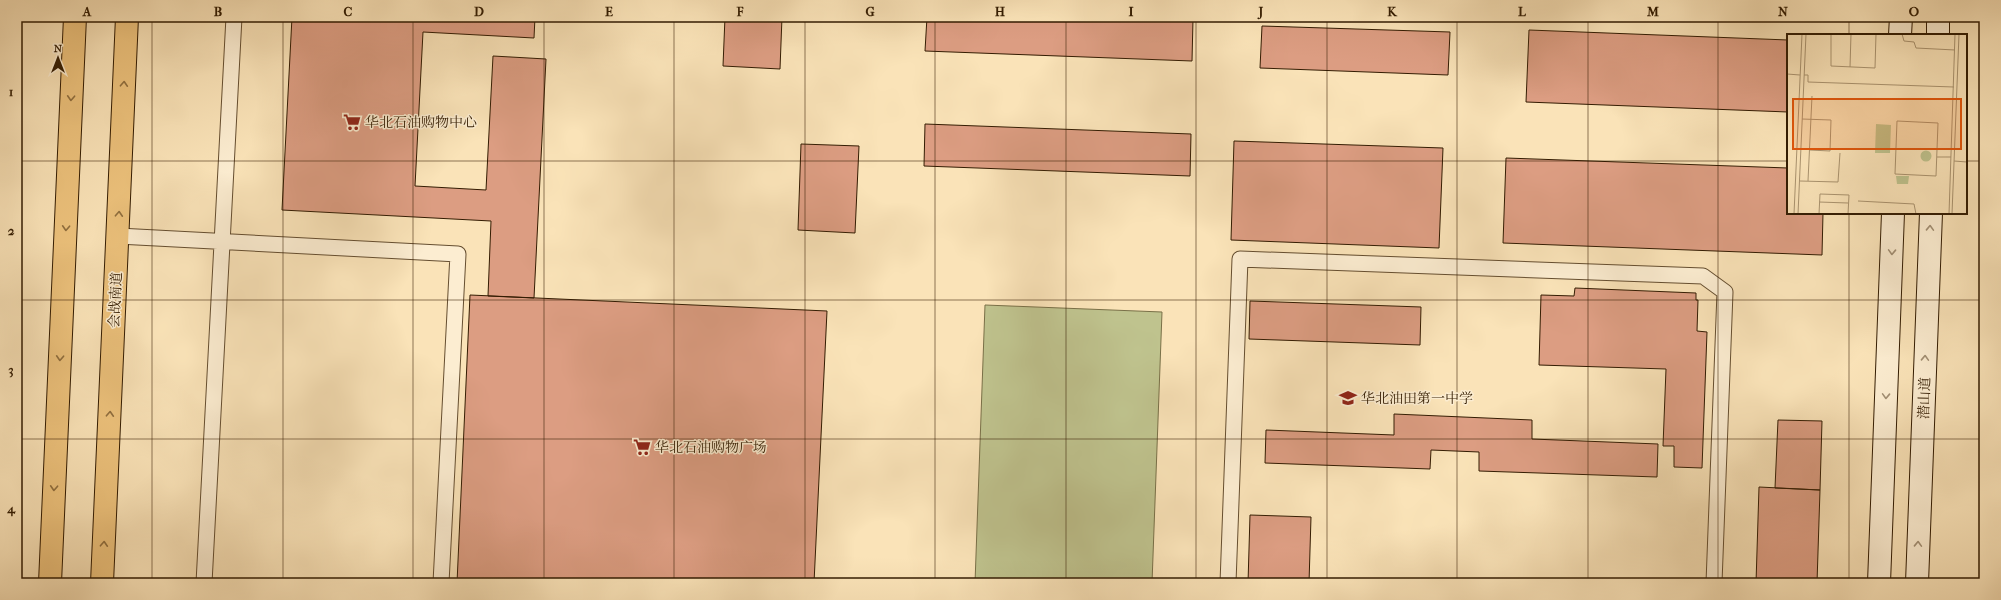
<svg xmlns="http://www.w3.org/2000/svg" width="2001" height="600" viewBox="0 0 2001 600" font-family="'IM FELL French Canon','Noto Serif SC',serif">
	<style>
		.green { fill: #bfc38e; stroke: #797048 }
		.building { fill: #dc9d82; stroke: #331c02 }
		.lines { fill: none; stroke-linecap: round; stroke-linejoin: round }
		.service-casing { stroke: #654e30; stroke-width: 17 }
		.secondary-casing { stroke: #331c02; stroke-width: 24 }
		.primary-casing { stroke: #331c02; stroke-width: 24 }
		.service { stroke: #fcedd1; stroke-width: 15 }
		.secondary { stroke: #fcedd1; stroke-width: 22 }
		.primary { stroke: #edc27c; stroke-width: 22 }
		.oneway { stroke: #906f3f }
		.oneway2 { stroke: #a28f74 }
		.grid { fill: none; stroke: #331c02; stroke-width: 1; stroke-opacity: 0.55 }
		.labels { text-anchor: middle; stroke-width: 3; stroke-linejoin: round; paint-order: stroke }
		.poi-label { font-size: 14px; fill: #331c02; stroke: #fcedd1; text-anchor: start }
		.street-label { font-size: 14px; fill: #331c02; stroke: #fcedd1 }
		.inset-road { fill: none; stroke: #aa936f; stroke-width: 1 }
		.view { fill: #df560c; fill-opacity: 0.15; stroke: #df560c; stroke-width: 2 }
		.inset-edge { fill: none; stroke: #331c02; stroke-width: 2 }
		.neatline { fill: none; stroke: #331c02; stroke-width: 1.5 }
		.grid-label { font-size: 13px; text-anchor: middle; font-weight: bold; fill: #331c02 }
	</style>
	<rect width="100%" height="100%" fill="#fae3b8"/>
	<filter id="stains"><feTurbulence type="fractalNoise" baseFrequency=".005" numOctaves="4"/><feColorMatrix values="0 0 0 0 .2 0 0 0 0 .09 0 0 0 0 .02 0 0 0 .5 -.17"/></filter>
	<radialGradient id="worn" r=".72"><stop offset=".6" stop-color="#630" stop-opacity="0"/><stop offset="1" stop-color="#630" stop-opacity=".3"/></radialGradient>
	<path class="green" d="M985 305 1162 312 1152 583H975Z"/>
	<path class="building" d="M292 17H535L534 38 423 32 415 186 486 190 493 56 546 59 534 298 488 296 491 221 282 210Z
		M725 17H782L780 69 723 66Z
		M927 17 1193 19 1192 61 925 51Z
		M1262 26 1450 32 1448 75 1260 68Z
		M1529 30 1788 40V112L1526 102Z
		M925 124 1191 134 1190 176 924 166Z
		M1234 141 1443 148 1439 248 1231 240Z
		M801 144 859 146 855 233 798 230Z
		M1506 158 1788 168V213H1823L1822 255 1503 243Z
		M1575 288 1696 293V300H1698L1697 331 1707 332 1702 468 1674 467V446H1663L1666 369 1539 365 1541 295 1574 296Z
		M470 295 827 311 814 583H457Z
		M1250 301 1421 307 1420 345 1249 339Z
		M1394 414 1532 420V439L1658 444 1657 477 1479 471V452L1431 450 1430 469 1265 463 1266 430 1394 435Z
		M1778 420 1822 421 1820 490 1775 488Z
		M1759 487 1820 490 1817 583H1756Z
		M1250 515 1311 517 1309 583H1248Z"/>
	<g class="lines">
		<g class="service-casing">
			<path id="service" d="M118 236 458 254 441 583
				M204 583 234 17
				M1228 583 1240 259 1703 276 1725 292 1714 583"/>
		</g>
		<g class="secondary-casing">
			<path id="secondary" d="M1900 35 1901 17
				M1938 35V17
				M1879 583 1893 213
				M1917 583 1931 213"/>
		</g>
		<g class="primary-casing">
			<path id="primary" d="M50 583 75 17
				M102 583 127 17"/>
		</g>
		<use href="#service" class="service"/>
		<use href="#secondary" class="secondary"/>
		<use href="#primary" class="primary"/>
	</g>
	<defs><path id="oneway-chevron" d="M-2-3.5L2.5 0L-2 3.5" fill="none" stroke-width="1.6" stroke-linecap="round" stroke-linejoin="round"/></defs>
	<g class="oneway">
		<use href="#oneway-chevron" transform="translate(124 84) rotate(-87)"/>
		<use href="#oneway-chevron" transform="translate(71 98) rotate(93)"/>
		<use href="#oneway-chevron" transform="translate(119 214) rotate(-87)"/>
		<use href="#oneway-chevron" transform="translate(66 228) rotate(93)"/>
		<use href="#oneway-chevron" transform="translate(60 358) rotate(93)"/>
		<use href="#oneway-chevron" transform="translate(110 414) rotate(-87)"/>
		<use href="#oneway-chevron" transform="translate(54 488) rotate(93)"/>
		<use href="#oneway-chevron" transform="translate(104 544) rotate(-87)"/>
	</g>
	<g class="oneway2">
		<use href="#oneway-chevron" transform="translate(1930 228) rotate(-88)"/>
		<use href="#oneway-chevron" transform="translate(1892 252) rotate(92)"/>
		<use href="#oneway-chevron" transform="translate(1925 358) rotate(-88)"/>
		<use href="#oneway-chevron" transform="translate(1886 396) rotate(92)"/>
		<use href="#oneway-chevron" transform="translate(1918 544) rotate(-88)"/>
	</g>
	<path class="grid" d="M152 17V583M283 17V583M413 17V583M544 17V583M674 17V583M805 17V583M935 17V583M1066 17V583M1196 17V583M1327 17V583M1457 17V583M1588 17V583M1718 17V583M1849 17V35M17 161H1788M1966 161H1984M1849 213V583M17 300H1984M17 439H1984"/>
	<defs>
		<g id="supermarket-bare" transform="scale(1.38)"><path d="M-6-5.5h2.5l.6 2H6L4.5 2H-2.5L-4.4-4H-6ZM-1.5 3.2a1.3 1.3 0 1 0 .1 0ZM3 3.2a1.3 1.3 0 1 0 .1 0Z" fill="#8f2418" stroke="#fcedd1" stroke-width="2.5" paint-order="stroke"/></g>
		<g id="school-bare" transform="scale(1.38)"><path d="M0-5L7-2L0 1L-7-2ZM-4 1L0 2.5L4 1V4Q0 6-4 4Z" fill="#8f2418" stroke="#fcedd1" stroke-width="2.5" paint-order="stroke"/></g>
	</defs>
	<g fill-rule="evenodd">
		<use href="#supermarket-bare" x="352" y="122"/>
		<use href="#school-bare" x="1348" y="398"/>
		<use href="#supermarket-bare" x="642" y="447"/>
	</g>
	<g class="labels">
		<g class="poi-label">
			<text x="365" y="127">华北石油购物中心</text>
			<text x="1361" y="403">华北油田第一中学</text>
			<text x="655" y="452">华北石油购物广场</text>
		</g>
		<g class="street-label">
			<text transform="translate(115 300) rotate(-87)" y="5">会战南道</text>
			<text transform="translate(1924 398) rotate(-88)" y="5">潜山道</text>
		</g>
	</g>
	<g transform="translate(1787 34)">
		<rect width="180" height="180" fill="#fae3b8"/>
		<path d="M89 90 104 91 103 119H88ZM133.5 122a5.5 5.5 0 1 1 11 0a5.5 5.5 0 1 1-11 0ZM109 142H122L121 150H110Z" fill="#bfc38e"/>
		<path class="inset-road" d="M44 0V32L88 34 89 0M115 0 117 7 127 8 129 14 168 16M63 33 64 0M0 40 13 41M17 41H21V48L167 53M15 85 44 86 43 117 23 116M110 87 151 89 149 142 108 140ZM150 123H164M167 127 180 128M13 147 51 148 53 119M21 147 25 62M71 167 127 170 129 180M32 168 61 169M7 180 15 0M11 180 19 0M32 180 33 160 62 161 61 180M162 180 168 0M165 180 172 0"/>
		<path class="view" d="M6 65H174V115H6Z"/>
		<rect width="180" height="180" class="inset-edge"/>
	</g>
	<rect width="2001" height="600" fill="none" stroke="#fae3b8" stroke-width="44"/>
	<g transform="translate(58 58)" stroke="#fcedd1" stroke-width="3" paint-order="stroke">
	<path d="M0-3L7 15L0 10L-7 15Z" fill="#331c02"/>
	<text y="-6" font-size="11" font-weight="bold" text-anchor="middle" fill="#331c02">N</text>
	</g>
	<rect x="22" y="22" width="1957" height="556" class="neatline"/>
	<g class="grid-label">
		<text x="87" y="16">A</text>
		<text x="218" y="16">B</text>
		<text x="348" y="16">C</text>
		<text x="479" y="16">D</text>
		<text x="609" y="16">E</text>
		<text x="740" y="16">F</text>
		<text x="870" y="16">G</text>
		<text x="1000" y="16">H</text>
		<text x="1131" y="16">I</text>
		<text x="1261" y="16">J</text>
		<text x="1392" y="16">K</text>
		<text x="1522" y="16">L</text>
		<text x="1653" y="16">M</text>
		<text x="1783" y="16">N</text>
		<text x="1914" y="16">O</text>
		<text x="11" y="96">1</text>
		<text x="11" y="235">2</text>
		<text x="11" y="374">3</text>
		<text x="11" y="513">4</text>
	</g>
	<rect width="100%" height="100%" filter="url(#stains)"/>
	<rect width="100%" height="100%" fill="url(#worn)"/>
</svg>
